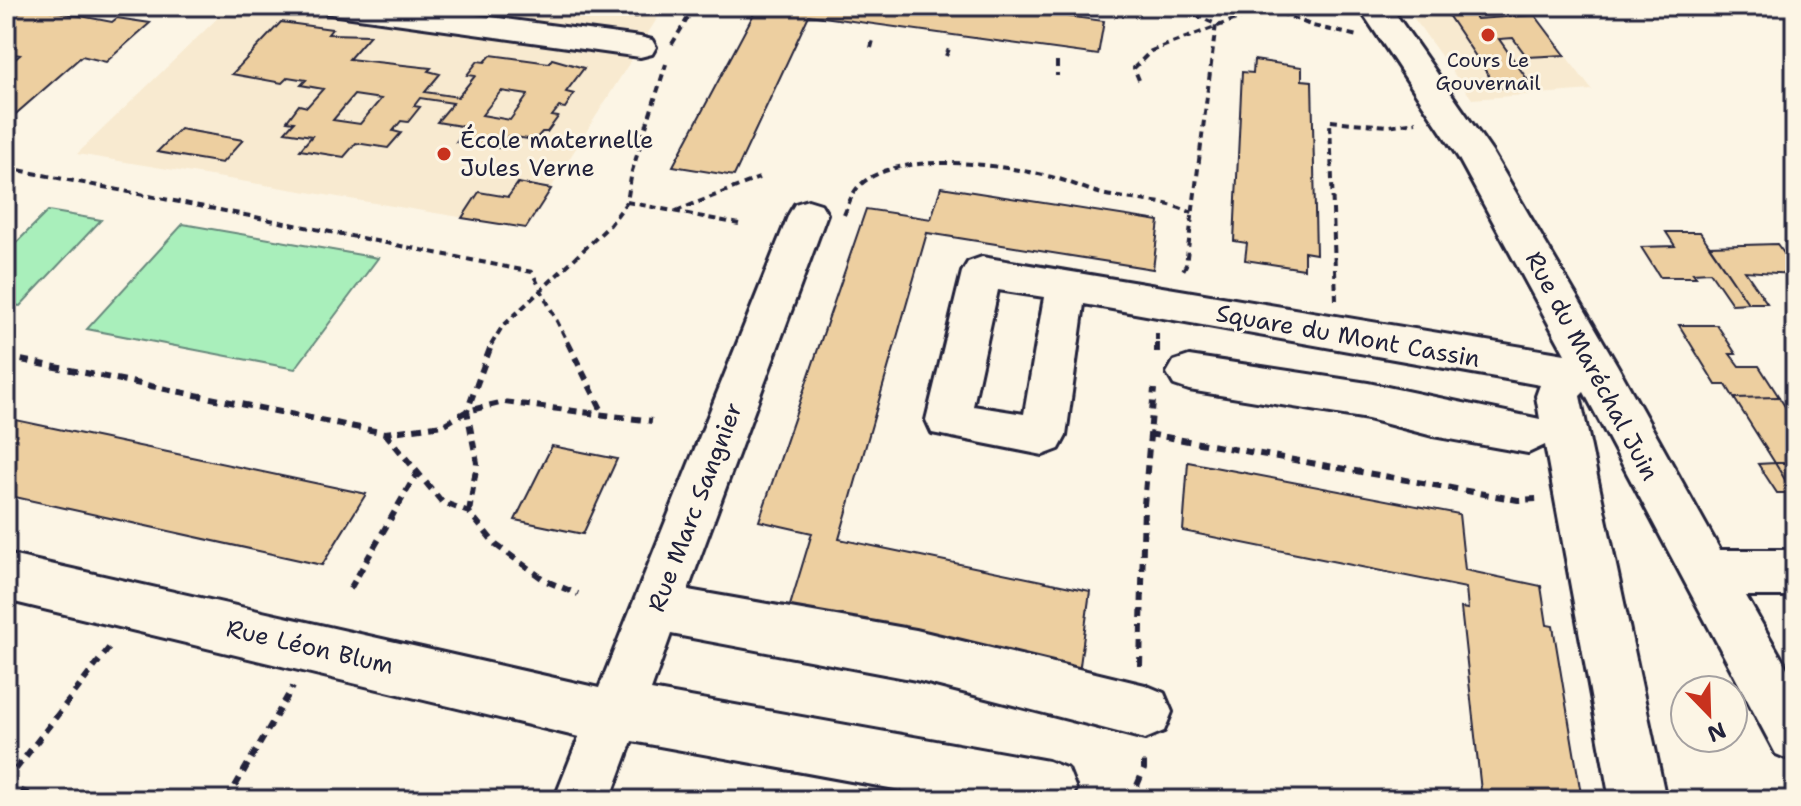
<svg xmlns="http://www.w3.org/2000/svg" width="1801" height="806" viewBox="0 0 1801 806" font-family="'Shantell Sans',sans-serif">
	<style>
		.built { fill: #f8ead0 }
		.green { fill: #a9efbb; stroke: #66887b; stroke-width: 2 }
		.building { fill: #edcfa0; stroke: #22223b; stroke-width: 2; fill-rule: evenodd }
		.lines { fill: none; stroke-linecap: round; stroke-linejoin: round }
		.minor-casing { stroke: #22223b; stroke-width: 6 }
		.path-far1 { stroke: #22223b; stroke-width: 4; stroke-dasharray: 7 5; stroke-linecap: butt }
		.path { stroke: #22223b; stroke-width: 6; stroke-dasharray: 9 7; stroke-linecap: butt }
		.minor { fill: #fcf5e5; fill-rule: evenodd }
		.poi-dot { fill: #c8321e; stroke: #fcf5e5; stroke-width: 3 }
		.labels { text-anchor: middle; stroke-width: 6; stroke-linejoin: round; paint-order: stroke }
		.far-poi-label { font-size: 20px; fill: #22223b; stroke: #fcf5e5 }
		.poi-label { font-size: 24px; fill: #22223b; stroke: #fcf5e5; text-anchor: start }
		.street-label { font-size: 24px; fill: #22223b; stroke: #fcf5e5 }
	</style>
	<rect width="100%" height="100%" fill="#fcf5e5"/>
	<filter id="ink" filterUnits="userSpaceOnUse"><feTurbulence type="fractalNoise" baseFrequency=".0125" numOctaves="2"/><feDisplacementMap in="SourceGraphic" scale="16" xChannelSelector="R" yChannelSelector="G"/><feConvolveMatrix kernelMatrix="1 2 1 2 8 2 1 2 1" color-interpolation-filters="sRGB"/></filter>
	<g filter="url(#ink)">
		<path class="built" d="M230 6H665L526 228 77 154Z
			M1405 6H1527L1592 90 1472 99Z"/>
		<path class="green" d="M48 211 101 220 20 306 6 304V253Z
			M183 224 378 258 295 369 87 329Z"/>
		<path class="building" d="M28 6 112 22 117 18 150 23 106 62 82 56 10 119 15 120 6 128V67L20 55 6 53V10L20 12Z
			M578 6H644L637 17 597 14 599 11Z
			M798 6H989L1104 21 1098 55 809 15 734 176 673 166 757 8 795 13Z
			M1442 6H1468L1477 19 1535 15 1565 55 1527 57 1513 38 1499 39 1532 86 1497 88Z
			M281 22 332 29 328 34 370 35 349 59 431 68 428 71 440 74 425 92 458 97 475 76 467 75 478 61 485 62 491 55 549 63 552 59 584 68 566 92 574 94 565 108 559 107 552 116 558 117 547 132H542L535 140 508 136 499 148 456 142 467 127 437 122 453 103 420 98 414 106 420 107 408 122 401 121 393 131 401 133 388 148 356 143 344 157 300 150 312 136 285 132 294 122 287 121 299 105 307 107 323 89 301 85 306 80 288 77 282 83 232 74ZM501 91 528 95 510 120 482 115ZM354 95 381 99 360 124 333 120Z
			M1254 60 1302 67V80L1312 81 1316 254 1304 252V269L1245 260 1247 243 1234 241 1242 72 1253 73Z
			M180 129 243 140 222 163 157 152Z
			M518 183 551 189 526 228 462 218 479 192 508 197Z
			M941 187 1159 221 1153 269 927 233 839 539 1090 591 1079 673 789 609 812 533 759 521 866 209 931 219Z
			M1666 232H1700L1748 303 1732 304 1710 272 1693 273 1696 277H1660L1641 247 1675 246Z
			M1777 244 1795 268V274L1745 271 1767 303H1748L1709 246Z
			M1679 325H1717L1736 354H1730L1739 366H1759L1779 397 1734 398 1726 385H1716Z
			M1779 397 1795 422V463H1775L1734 398Z
			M6 418 362 493 366 494 322 565 6 495Z
			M552 446 617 459 583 534 515 520Z
			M1188 462 1459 514 1465 570 1541 586 1547 625 1553 626 1582 800H1482L1461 608 1468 609 1466 588 1183 531Z
			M1775 463H1795V496L1793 493Z
			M1775 463 1793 493H1777L1758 464Z"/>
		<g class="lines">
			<g class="minor-casing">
				<path id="minor" d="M321 6H408L640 37 652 40 656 47 652 54 640 57 337 15 326 13Z
					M1358 6H1390L1492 152 1617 365 1720 550H1795V596H1746L1795 682V762L1776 754 1584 392 1580 396 1666 800H1610L1545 445 1528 453 1433 436 1368 419 1189 390 1174 385 1167 373 1174 361 1189 356 1368 383 1540 419 1536 396 1540 385 1084 304 1066 436 1059 449 1043 455 932 433 926 420 962 272 968 262 982 257 1565 354 1458 157ZM998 290 1044 297 1024 414 973 406Z
					M808 200 821 204 827 214 688 590 916 630 1145 685 1164 693 1172 712 1164 731 1145 739 916 680 671 634 651 690 1048 761 1068 769 1076 789 1071 800H955L632 741 610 800H554L579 737 6 600V554L599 688 789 214 795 204Z"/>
			</g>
			<path class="path-far1" d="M1173 6 1216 24 1186 265 1181 274
				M1269 8 1313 26 1358 36
				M672 44 695 6
				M871 48 873 40
				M946 56 949 49
				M1057 61V76
				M1139 80 1134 68 1151 51 1271 6
				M8 168 532 272 569 345
				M6 183 16 203 6 213
				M627 202 739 224
				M676 211 759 178
				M844 215C848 206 851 195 858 187 896 148 1007 165 1055 178 1071 182 1086 190 1102 194 1132 201 1163 199 1192 213
				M1336 300 1330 121 1388 126 1416 122
				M1157 333V345
				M491 345 502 327 610 225 627 202 632 171 666 64"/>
			<path class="path" d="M568 343 603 413
				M1157 343V355
				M6 357 385 433 443 425 467 411 504 402 652 421
				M385 433 442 502 469 512 496 545 546 581 578 594
				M1149 434 1518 500 1538 499
				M469 512 477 463 467 411 492 343
				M350 589 417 473
				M1140 666 1144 505 1154 389
				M6 782 112 644
				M6 785 45 800
				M227 800 293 687
				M1131 800 1144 769V756"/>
			<use href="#minor" class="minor"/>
		</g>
	</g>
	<g class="poi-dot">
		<circle cx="1488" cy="35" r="8"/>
		<circle cx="444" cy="154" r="8"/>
	</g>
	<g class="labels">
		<g class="far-poi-label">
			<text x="1488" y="67">Cours Le<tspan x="1488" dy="23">Gouvernail</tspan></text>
		</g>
		<g class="poi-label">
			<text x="460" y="148">École maternelle<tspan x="460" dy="28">Jules Verne</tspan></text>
		</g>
		<g class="street-label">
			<text transform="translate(1348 336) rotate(10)" y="8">Square du Mont Cassin</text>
			<text transform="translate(1592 366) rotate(62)" y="8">Rue du Maréchal Juin</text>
			<text transform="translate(695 507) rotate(-69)" y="8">Rue Marc Sangnier</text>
			<text transform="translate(310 647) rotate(13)" y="8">Rue Léon Blum</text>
		</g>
	</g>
	<rect width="1801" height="806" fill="none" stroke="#fcf5e5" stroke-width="32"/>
	<rect x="16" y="16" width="1769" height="774" fill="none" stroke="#22223b" stroke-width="3" filter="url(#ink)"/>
	<g transform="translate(1709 714) rotate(157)"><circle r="38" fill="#fcf5e5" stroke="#a5a1a1" stroke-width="2"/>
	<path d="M0-6L14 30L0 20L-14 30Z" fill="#c8321e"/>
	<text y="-12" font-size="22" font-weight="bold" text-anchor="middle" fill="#22223b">N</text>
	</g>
</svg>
